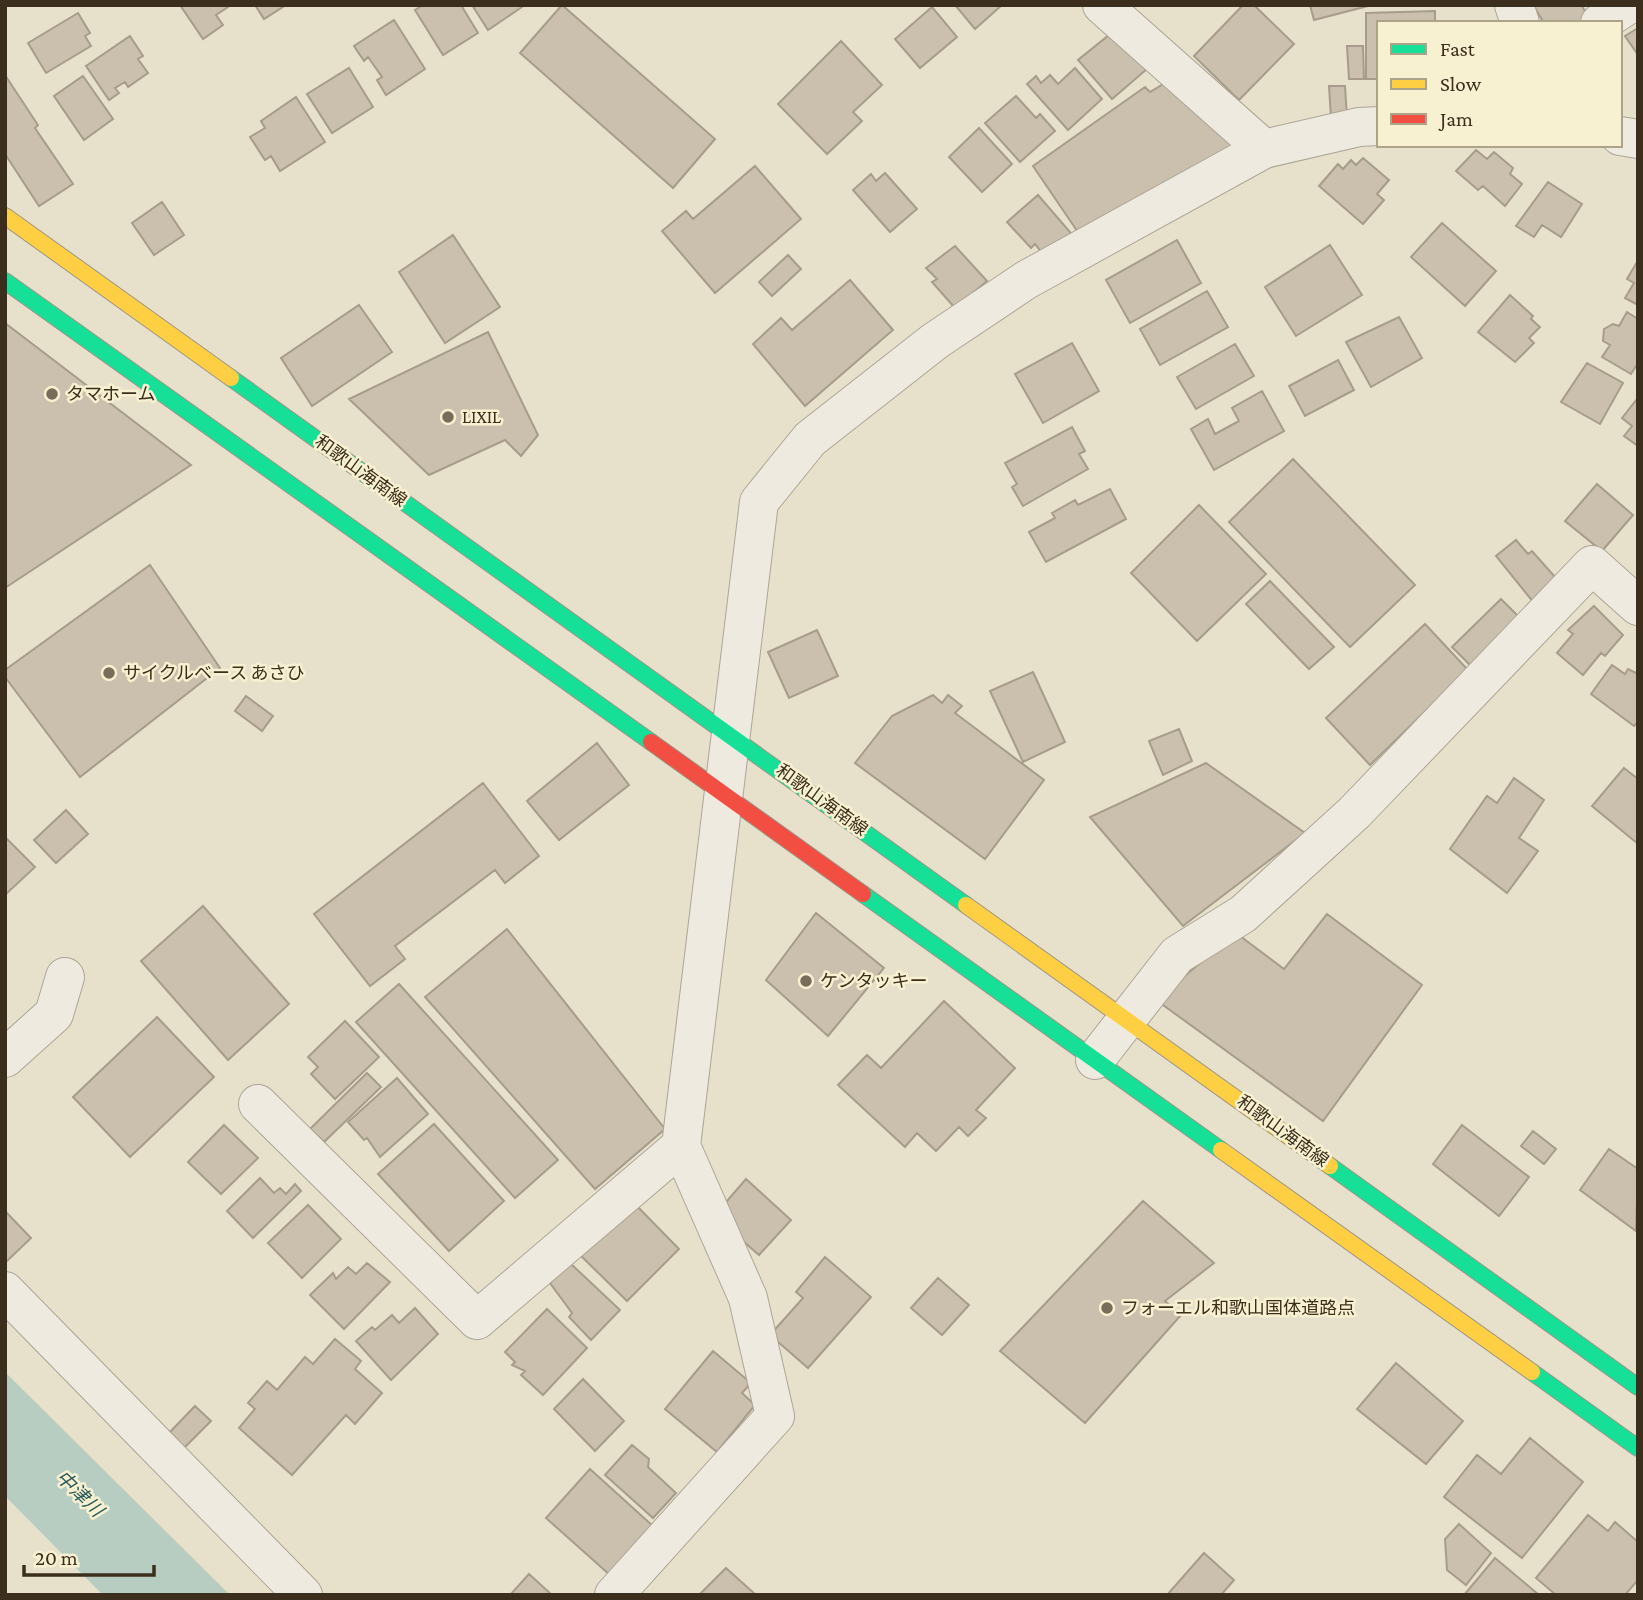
<svg xmlns="http://www.w3.org/2000/svg" width="1643" height="1600" viewBox="0 0 1643 1600" font-family="'Crimson Pro','Noto Sans JP',serif">
	<style>
		.water { fill: #b8cdc2 }
		.building { fill: #cbbfad; stroke: #a79c8b; stroke-width: 2 }
		.lines { fill: none; stroke-linecap: round; stroke-linejoin: round }
		.street-casing { stroke: #aca596; stroke-width: 40 }
		.fast-casing { stroke: #9c9585; stroke-width: 18 }
		.slow-casing { stroke: #9c9585; stroke-width: 18 }
		.jam-casing { stroke: #9c9585; stroke-width: 18 }
		.street { stroke: #eeeadf; stroke-width: 38 }
		.fast { stroke: #16e098; stroke-width: 16 }
		.slow { stroke: #ffcf43; stroke-width: 16 }
		.jam { stroke: #f24e42; stroke-width: 16 }
		.poi-dot { fill: #776d5a; stroke: #f8f1d1; stroke-width: 2.5 }
		.labels { text-anchor: middle; stroke-width: 5; stroke-linejoin: round; paint-order: stroke }
		.poi-label { font-size: 18px; fill: #3b2e1c; stroke: #f8f1d1; text-anchor: start }
		.street-label { font-size: 18px; fill: #3b2e1c; stroke: #f8f1d1 }
		.water-label { font-size: 19px; font-style: italic; fill: #2a5b5d; stroke: #f8f1d1 }
	</style>
	<rect width="100%" height="100%" fill="#e7e1cc"/>
	<path class="water" d="M5 1372 230 1595H103L5 1496Z"/>
	<path class="building" d="M180 5H231L216 15 223 25 203 39Z
		M255 5H286L264 19Z
		M423 5H461L478 33 443 55 415 10Z
		M472 5H521L522 7 488 30Z
		M562 5 715 139 673 188 520 53Z
		M955 5H1002L975 29Z
		M1243 5H1254L1294 44 1239 100 1194 56Z
		M1310 5H1372L1314 20Z
		M1533 5H1581L1591 20 1586 23H1544Z
		M932 7 957 37 920 68 895 39Z
		M1435 11V23H1379V79H1366V13Z
		M78 13 90 33 85 36 91 46 46 73 28 43Z
		M394 20 425 69 386 95 377 80 382 77 368 57 364 61 354 46Z
		M1638 28V55L1625 36Z
		M1114 31 1147 69 1112 99 1078 60Z
		M130 36 143 56 138 59 148 73 128 87 125 82 115 88 119 93 109 100 86 66Z
		M841 41 882 85 853 112 862 121 827 154 778 104Z
		M1347 46H1363L1364 79H1349Z
		M349 68 373 107 332 133 307 94Z
		M1075 68 1102 99 1068 130 1027 84 1036 76 1041 83 1050 75 1058 84Z
		M5 75 38 125 35 128 73 184 39 206 5 154Z
		M83 76 113 119 84 140 54 96Z
		M1165 83 1242 151 1088 247 1033 166 1145 87 1150 92Z
		M1329 86H1345L1347 117 1331 118Z
		M1016 96 1036 118 1040 114 1055 131 1020 162 985 123Z
		M296 97 325 142 280 171 271 156 265 160 250 137 265 128 261 121Z
		M979 128 1012 164 982 192 949 157Z
		M1476 150 1487 159 1494 152 1513 168 1510 174 1522 184 1505 206 1483 186 1478 190 1456 171Z
		M1363 158 1389 180 1377 194 1384 200 1363 224 1319 186 1338 164 1343 169 1351 160 1356 165Z
		M755 166 801 219 715 293 662 231 686 211 693 219Z
		M885 173 917 209 890 232 853 190 871 174 876 181Z
		M1548 182 1582 204 1561 237 1542 225 1534 237 1516 226Z
		M1038 195 1076 239 1042 253 1035 244 1031 248 1007 222Z
		M162 202 184 235 154 255 132 223Z
		M1442 223 1496 271 1465 306 1411 257Z
		M453 235 500 307 445 343 399 272Z
		M1177 240 1201 283 1130 323 1106 280Z
		M1330 245 1362 295 1296 336 1265 287Z
		M955 246 987 281 955 308 932 282 937 279 926 268Z
		M788 255 801 269 772 296 759 282Z
		M1637 262 1638 263V305L1625 298 1634 283 1627 279Z
		M850 280 893 330 805 406 753 344 781 318 792 330Z
		M1207 291 1228 327 1160 365 1140 329Z
		M1510 295 1533 316 1531 319 1540 327 1529 338 1534 343 1515 362 1478 332Z
		M359 305 392 352 312 406 281 358Z
		M1627 312 1638 319V363L1631 374 1602 357 1610 345 1603 341 1604 329 1613 324 1619 326Z
		M1399 317 1422 358 1371 387 1346 342Z
		M5 323 191 465 5 588Z
		M488 332 538 435 521 456 505 440 429 475 349 399Z
		M1072 343 1099 391 1043 423 1015 374Z
		M1235 344 1254 376 1196 409 1177 377Z
		M1338 360 1354 390 1305 416 1289 386Z
		M1587 363 1623 383 1600 424 1561 402Z
		M1262 391 1284 431 1214 470 1191 429 1208 419 1215 434 1239 421 1232 408Z
		M1637 399H1638V446L1624 436 1632 426 1622 418Z
		M1072 427 1085 451 1079 454 1088 469 1023 506 1012 487 1017 484 1005 463Z
		M1293 459 1415 585 1350 647 1229 522Z
		M1597 484 1633 515 1602 551 1565 521Z
		M1110 489 1126 519 1046 562 1029 532 1055 518 1052 513 1075 500 1078 505Z
		M1199 505 1266 574 1197 641 1131 573Z
		M1516 540 1528 554 1532 551 1555 577 1538 608 1496 556Z
		M150 565 220 668 80 777 5 677V670Z
		M1270 581 1334 647 1309 669 1246 604Z
		M1501 599 1521 619 1472 667 1452 647Z
		M1594 606 1623 635 1605 656 1601 653 1583 675 1557 653 1573 634 1568 630Z
		M1425 624 1468 670 1370 765 1326 718Z
		M817 630 838 676 789 698 768 652Z
		M1612 665 1625 674 1628 669 1636 673 1638 670V722L1634 726 1591 694Z
		M1033 672 1065 742 1023 762 990 691Z
		M933 695 942 703 948 695 962 706 955 713 1044 780 985 859 855 763 892 716Z
		M246 696 273 716 262 731 235 711Z
		M1179 729 1192 761 1163 775 1149 741Z
		M597 743 629 785 559 840 527 801Z
		M1206 763 1305 833 1183 926 1090 817Z
		M1624 768 1638 779V844L1592 806Z
		M1514 778 1544 800 1519 838 1538 851 1507 893 1450 849 1487 796 1497 803Z
		M483 783 539 856 505 883 495 870 395 946 405 959 370 986 314 914Z
		M66 810 88 834 56 863 34 840Z
		M5 837 35 867 5 895Z
		M203 906 289 1004 228 1060 141 961Z
		M816 913 884 968 828 1036 766 980Z
		M1327 914 1422 985 1323 1121 1156 1000 1236 933 1284 969Z
		M507 929 665 1129 595 1189 425 997Z
		M399 984 558 1160 515 1198 356 1022Z
		M944 1001 1015 1068 976 1110 986 1118 968 1136 959 1127 936 1151 917 1133 905 1147 838 1085 867 1055 881 1068Z
		M157 1017 214 1077 130 1157 73 1097Z
		M345 1021 379 1057 335 1099 311 1074 318 1067 308 1057Z
		M367 1073 381 1087 324 1142 310 1129Z
		M397 1078 428 1114 380 1157 367 1138 364 1140 348 1122Z
		M434 1124 504 1201 449 1251 378 1174Z
		M224 1125 258 1158 221 1194 188 1162Z
		M1462 1125 1529 1177 1499 1216 1433 1164Z
		M1533 1131 1556 1149 1544 1164 1521 1146Z
		M1609 1149 1638 1169 1636 1231 1580 1190Z
		M260 1178 274 1193 280 1188 286 1194 295 1184 301 1191 253 1238 227 1211Z
		M746 1179 791 1220 759 1255 714 1216Z
		M631 1200 679 1249 627 1301 579 1254Z
		M1143 1201 1214 1263 1165 1301 1181 1315 1085 1423 1000 1351Z
		M308 1205 341 1239 302 1278 268 1243Z
		M5 1211 31 1238 5 1263Z
		M825 1257 871 1297 808 1368 770 1335 803 1298 796 1292Z
		M367 1263 390 1282 344 1329 310 1295 333 1273 336 1279 348 1267 356 1274Z
		M570 1263 620 1310 591 1340 569 1317 572 1313 550 1283Z
		M938 1278 969 1305 942 1335 911 1308Z
		M415 1308 438 1334 391 1380 356 1341 372 1327 375 1330 392 1315 399 1323Z
		M547 1309 587 1348 543 1395 521 1375 525 1371 512 1365 515 1362 505 1352Z
		M335 1339 361 1361 355 1369 382 1393 355 1424 346 1415 292 1475 239 1428 255 1409 248 1403 267 1381 277 1390 305 1357 313 1364Z
		M713 1351 751 1383 742 1393 755 1405 717 1452 665 1409Z
		M1396 1363 1463 1421 1426 1464 1357 1409Z
		M583 1379 624 1421 595 1451 554 1409Z
		M195 1406 211 1421 184 1448 169 1433Z
		M1530 1438 1583 1482 1522 1558 1444 1497 1477 1455 1501 1474Z
		M632 1445 649 1459 648 1467 676 1493 653 1518 605 1475Z
		M590 1469 654 1527 610 1575 546 1518Z
		M1588 1515 1608 1531 1615 1522 1638 1542V1580L1625 1595H1556L1536 1578Z
		M1459 1524 1491 1553 1466 1585 1447 1570 1445 1539Z
		M1204 1553 1234 1580 1221 1595H1167Z
		M1495 1558 1539 1595H1464Z
		M726 1568 756 1595H699Z
		M529 1574 552 1595H510Z"/>
	<g class="lines">
		<g class="street-casing">
			<path id="street" d="M1102 5 1264 149
				M1514 5 1520 23
				M1600 23 1628 5
				M1620 136 1638 139
				M5 1058 54 1014 65 977
				M1095 1060 1177 955 1243 914 1354 813 1592 565 1638 606
				M258 1104 477 1320 681 1146
				M5 1291 303 1595
				M614 1595 775 1416 748 1298 681 1146 759 502 810 439 935 341 1026 280 1264 149 1359 127 1379 126"/>
		</g>
		<g class="fast-casing">
			<path id="fast" d="M5 281 651 742
				M231 378 966 905
				M863 894 1221 1150
				M1330 1166 1638 1387
				M1532 1372 1638 1448"/>
		</g>
		<g class="slow-casing">
			<path id="slow" d="M5 216 231 378
				M966 905 1330 1166
				M1221 1150 1532 1372"/>
		</g>
		<g class="jam-casing">
			<path id="jam" d="M651 742 863 894"/>
		</g>
		<use href="#street" class="street"/>
		<use href="#fast" class="fast"/>
		<use href="#slow" class="slow"/>
		<use href="#jam" class="jam"/>
	</g>
	<g class="poi-dot">
		<circle cx="52" cy="394" r="7"/>
		<circle cx="448" cy="417" r="7"/>
		<circle cx="109" cy="673" r="7"/>
		<circle cx="806" cy="981" r="7"/>
		<circle cx="1107" cy="1308" r="7"/>
	</g>
	<g class="labels">
		<g class="poi-label">
			<text x="66" y="400">タマホーム</text>
			<text x="462" y="423">LIXIL</text>
			<text x="123" y="679">サイクルベース あさひ</text>
			<text x="820" y="987">ケンタッキー</text>
			<text x="1121" y="1314">フォーエル和歌山国体道路点</text>
		</g>
		<g class="street-label">
			<text transform="translate(361 471) rotate(36)" y="6">和歌山海南線</text>
			<text transform="translate(822 800) rotate(36)" y="6">和歌山海南線</text>
			<text transform="translate(1283 1131) rotate(36)" y="6">和歌山海南線</text>
		</g>
		<g class="water-label">
			<text transform="translate(80 1493) rotate(44)" y="7">中津川</text>
		</g>
	</g>
	<rect width="1643" height="1600" fill="none" stroke="#3b2e1c" stroke-width="14"/>
	<rect x="1377" y="21" width="245" height="126" fill="#f8f1d1" stroke="#aca389" stroke-width="2"/>
	<rect x="1391" y="44" width="35" height="10" fill="#16e098" stroke="#aca389" stroke-width="2"/>
	<text x="1440" y="56" font-size="21" fill="#3b2e1c">Fast</text>
	<rect x="1391" y="79" width="35" height="10" fill="#ffcf43" stroke="#aca389" stroke-width="2"/>
	<text x="1440" y="91" font-size="21" fill="#3b2e1c">Slow</text>
	<rect x="1391" y="114" width="35" height="10" fill="#f24e42" stroke="#aca389" stroke-width="2"/>
	<text x="1440" y="126" font-size="21" fill="#3b2e1c">Jam</text>
	<path d="M24 1565v10h130v-10" fill="none" stroke="#3b2e1c" stroke-width="3.5"/>
	<text x="35" y="1565" font-size="21" fill="#3b2e1c" stroke="#f8f1d1" stroke-width="5" paint-order="stroke">20 m</text>
</svg>
